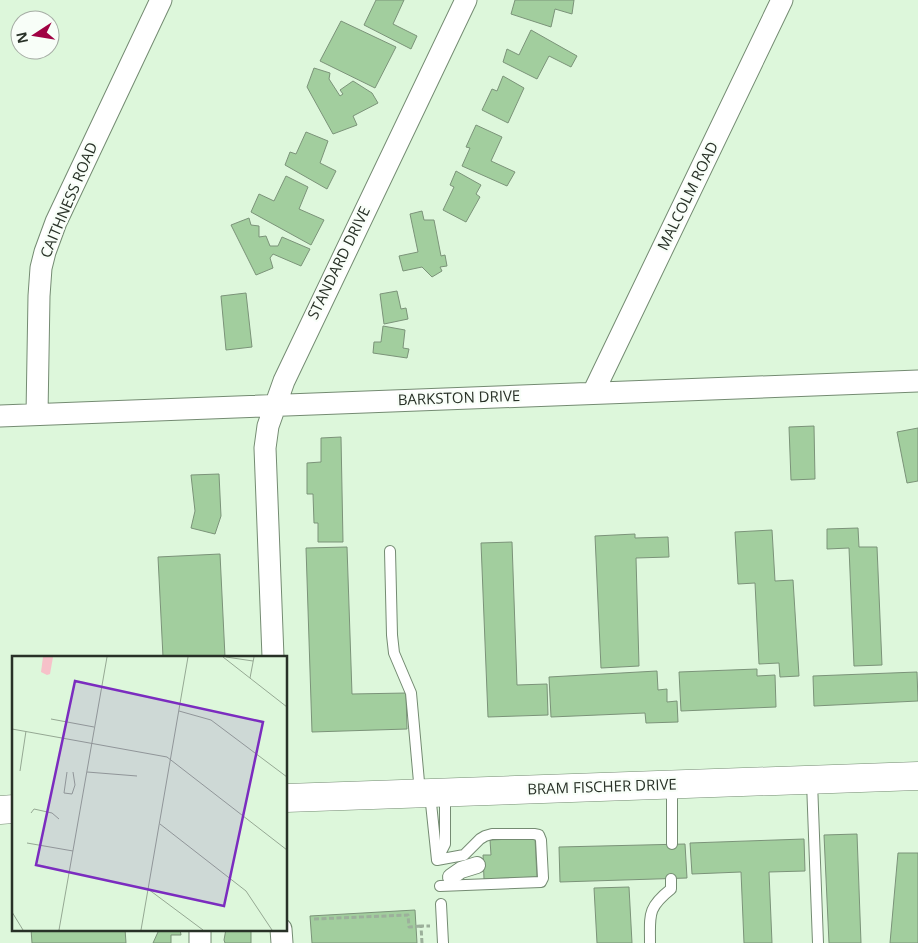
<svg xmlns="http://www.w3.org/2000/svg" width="918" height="943" viewBox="0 0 918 943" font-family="'Open Sans',sans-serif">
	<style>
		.building { fill: #a2ce9e; stroke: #7b9379 }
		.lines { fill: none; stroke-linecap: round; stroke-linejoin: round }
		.service-casing { stroke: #748b72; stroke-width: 12 }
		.pedestrian-casing { stroke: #748b72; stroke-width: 18 }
		.minor-casing { stroke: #748b72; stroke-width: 23 }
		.secondary-casing { stroke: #748b72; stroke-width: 29 }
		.path { stroke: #9cb09b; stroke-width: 3; stroke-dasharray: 5 2.5; stroke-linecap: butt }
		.service { stroke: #fff; stroke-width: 10 }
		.pedestrian { stroke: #fff; stroke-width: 16 }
		.minor { stroke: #fff; stroke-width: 21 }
		.secondary { stroke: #fff; stroke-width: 28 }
		.labels { text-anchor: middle; stroke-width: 4.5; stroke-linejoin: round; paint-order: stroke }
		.street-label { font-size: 15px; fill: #283127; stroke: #f8fef8 }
		.inset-road { fill: none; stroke: #95a893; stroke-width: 1 }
		.view { fill: #7b2cbf; fill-opacity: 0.15; stroke: #7b2cbf; stroke-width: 2.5 }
		.inset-edge { fill: none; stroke: #283127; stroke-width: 2.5 }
	</style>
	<rect width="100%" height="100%" fill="#ddf7db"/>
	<path class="building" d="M376 0H404L393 24 417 36 411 49 364 25Z
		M515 0H574L572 14 555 9 551 27 511 14Z
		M341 21 396 47 375 88 320 61Z
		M531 30 577 56 571 67 549 56 537 79 503 62 507 49 519 55Z
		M314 68 330 73 329 79 340 96 343 94 340 90 353 81 372 93 378 103 353 116 357 125 333 134 307 87Z
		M503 76 524 88 508 123 482 110 492 89 497 91Z
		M476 125 502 137 491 161 515 172 507 186 462 166 470 148 466 147Z
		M306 132 328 141 320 163 336 171 327 189 285 165 290 152 296 154Z
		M456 171 481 185 476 194 480 197 466 222 443 210 454 187 450 185Z
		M286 176 308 187 299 209 324 220 311 245 251 212 259 194 274 201Z
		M422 211 424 220H434L441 256 445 255 447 266 440 267 442 271 432 277 422 267 403 271 399 256 418 252 410 214Z
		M249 218 251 225 259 226V237L266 236 270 246H278L282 237 310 249 301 266 273 254 270 258 273 268 256 275 231 225Z
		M397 291 401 309 406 308 408 319 384 324 380 294Z
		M246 293 252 347 226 350 221 296Z
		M383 326 405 330 403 348 409 349 407 358 373 353 374 342H381Z
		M814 426 815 479 791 480 789 427Z
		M918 428V481L907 483 897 432Z
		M341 437 343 542H318V523H314L313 494H307V463L321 462V438Z
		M219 474 221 516 215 534 191 528 195 511 191 475Z
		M858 528 859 547H877L882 665 854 666 849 548 827 549V529Z
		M772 530 775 581 793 580 799 676 780 677 779 663 759 664 755 583 738 584 735 532Z
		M635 534V538L668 537 669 557 636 558 639 666 601 668 595 536Z
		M512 542 517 685 547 684 548 715 488 717 481 543Z
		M347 547 352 694 406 693 407 729 312 732 306 548Z
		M220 554 225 657H163L158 557Z
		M757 669V676L775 675 776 707 681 711 679 672Z
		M657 671 658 690 667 689V702L677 701 678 722 646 723 645 713 551 717 549 677Z
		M917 672 918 701 814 706 813 676Z
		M857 834 861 943H829L824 835Z
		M535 838 537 877 484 879 483 855H491L490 840Z
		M804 839 805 871 769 872 772 943H744L741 872 692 874 690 843Z
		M685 844 687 878 560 882 559 847Z
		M898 853H918V943H890Z
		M629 887 632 943H597L594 888Z
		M415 910 417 943H312L310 916Z
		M31 929H125L126 943H32Z
		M157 929H180L181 935H171V943H153L158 932Z
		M226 929H251V943H225L224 940Z"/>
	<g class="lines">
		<g class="service-casing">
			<path id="service" d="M390 551 392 635 394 653 411 693 420 793
				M812 782 818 943
				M430 794 437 860
				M672 844V785
				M437 860 464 855 480 839 485 836 492 834H534L539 835 541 840 543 878 541 882 440 886
				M437 860 445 844V793
				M441 904 443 943
				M650 943C650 915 647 908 671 889V879"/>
		</g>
		<g class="pedestrian-casing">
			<path id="pedestrian" d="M451 877 461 870 477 865"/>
		</g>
		<g class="minor-casing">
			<path id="minor" d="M593 393 782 0
				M37 414 39 296 41 268 45 252 56 222 161 0
				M0 416 918 381
				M273 657 265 448 268 426 284 381 466 0
				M200 929V943
				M281 929 282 943"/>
		</g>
		<g class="secondary-casing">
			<path id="secondary" d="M286 798 918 776
				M0 810 14 809"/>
		</g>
		<path class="path" d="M314 919 408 915 409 927 421 926
			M422 943 421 926H430"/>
		<use href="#service" class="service"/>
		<use href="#pedestrian" class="pedestrian"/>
		<use href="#minor" class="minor"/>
		<use href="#secondary" class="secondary"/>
	</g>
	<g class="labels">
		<g class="street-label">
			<text transform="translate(688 196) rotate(-64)" y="5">MALCOLM ROAD</text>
			<text transform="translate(69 200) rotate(-67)" y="5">CAITHNESS ROAD</text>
			<text transform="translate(339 263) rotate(-64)" y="5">STANDARD DRIVE</text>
			<text transform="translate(459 398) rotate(-2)" y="5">BARKSTON DRIVE</text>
			<text transform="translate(602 787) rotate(-2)" y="5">BRAM FISCHER DRIVE</text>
		</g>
	</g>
	<g transform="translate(12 656)">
		<rect width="275" height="275" fill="#ddf7db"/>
		<path d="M31 1H41L38 18 35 19 29 16Z" fill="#f6c1c9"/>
		<path class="inset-road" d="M211 1 275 51M214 1 241 5M238 22 242 1M167 55 199 64 275 121M39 63 82 71M0 73 155 101 275 194M8 115 14 75M55 116 52 137 60 138 63 129 61 116M75 116 125 120M19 157 22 153 40 157 47 163M148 168 234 235 260 274M15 187 61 195M136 233 191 274M0 256 11 274M47 274 95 1M129 274 176 1"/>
		<path class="view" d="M63 25 251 66 212 250 24 209Z"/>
		<rect width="275" height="275" class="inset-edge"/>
	</g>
	<g transform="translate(35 35) rotate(258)"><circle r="24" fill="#f8fef8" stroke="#a5aca4"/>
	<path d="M0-4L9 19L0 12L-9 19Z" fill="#a00243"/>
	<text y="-8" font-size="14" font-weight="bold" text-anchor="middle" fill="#283127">N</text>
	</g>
</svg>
